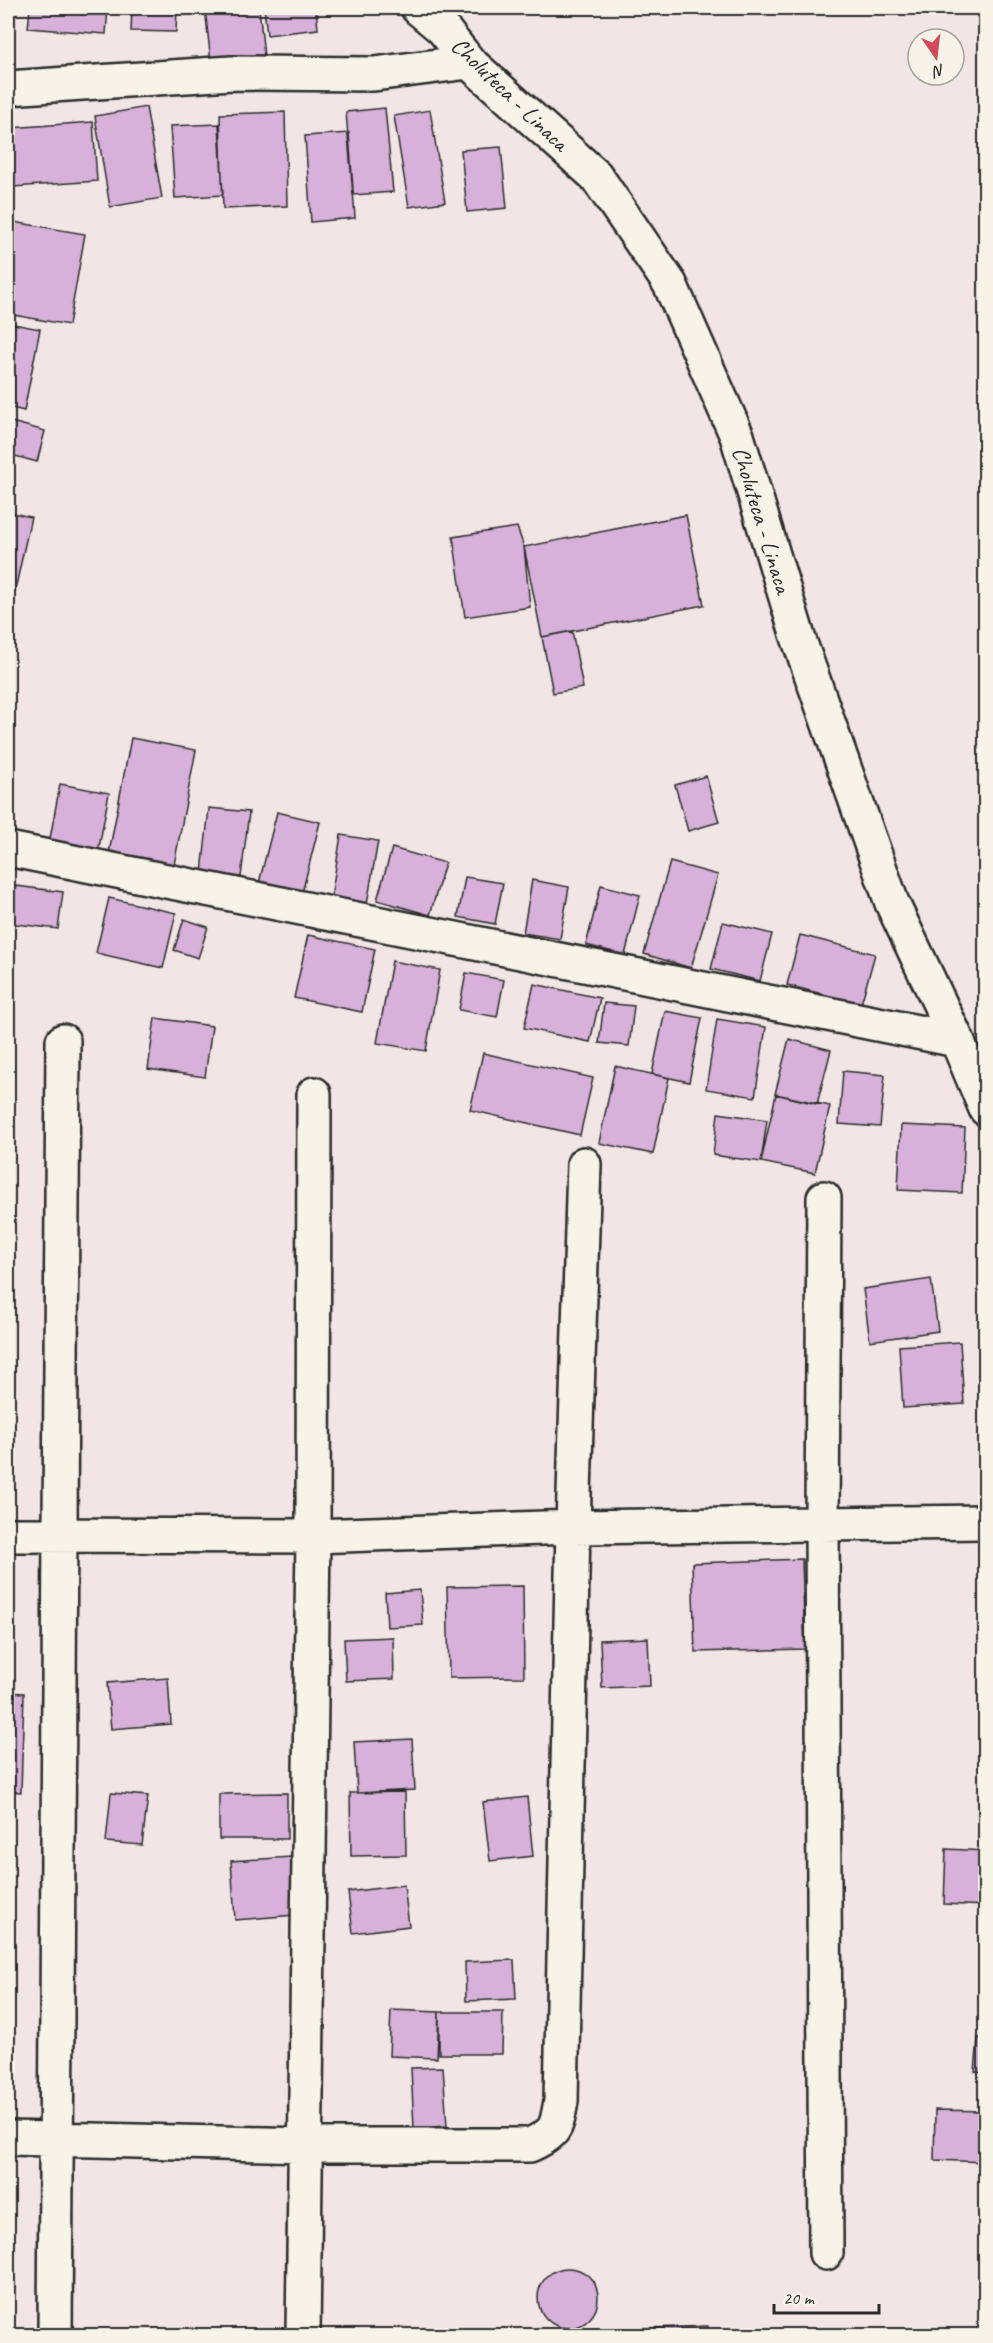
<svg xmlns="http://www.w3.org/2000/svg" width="993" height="2343" viewBox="0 0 993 2343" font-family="Caveat,sans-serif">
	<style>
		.building { fill: #d7b1da; stroke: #2b2b2b; stroke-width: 1.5 }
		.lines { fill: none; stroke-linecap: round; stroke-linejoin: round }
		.minor-casing { stroke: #2b2b2b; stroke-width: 38 }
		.minor { stroke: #f7f3e8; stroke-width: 33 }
		.labels { text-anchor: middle; stroke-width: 5; stroke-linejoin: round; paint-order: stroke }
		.street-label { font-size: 24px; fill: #2b2b2b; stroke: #f7f3e8 }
	</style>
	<rect width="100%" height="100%" fill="#f1e6e5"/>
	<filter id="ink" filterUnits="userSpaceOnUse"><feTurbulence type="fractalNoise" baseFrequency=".0167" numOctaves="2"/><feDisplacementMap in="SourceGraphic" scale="12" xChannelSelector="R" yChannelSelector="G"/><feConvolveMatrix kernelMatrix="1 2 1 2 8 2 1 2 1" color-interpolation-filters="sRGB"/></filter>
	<g filter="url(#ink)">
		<path class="building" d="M30 8H108L106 34 28 28Z
			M132 8H177L176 32 131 31Z
			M205 8H259L264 56 211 62Z
			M264 8H316L318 29 267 35Z
			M146 107 162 198 110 207 95 116Z
			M385 108 393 192 353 195 346 112Z
			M430 110 445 202 409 207 394 116Z
			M285 112 287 206 223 209 220 114Z
			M93 122 97 181 13 187 9 128Z
			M219 124 223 195 175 198 170 126Z
			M349 133 355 218 311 222 305 136Z
			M501 147 507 208 467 212 461 150Z
			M8 221 85 234 69 325 8 314Z
			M8 323 40 329 24 411 8 407Z
			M8 421 45 431 37 462 8 454Z
			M8 512 31 517 12 604 8 603Z
			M686 515 704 605 542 637 524 547Z
			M517 527 524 547 530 607 465 617 453 537Z
			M572 631 583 688 553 693 542 637Z
			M131 738 196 750 174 865 109 853Z
			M706 776 719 822 688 831 675 785Z
			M60 784 109 793 98 853 49 844Z
			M209 808 249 812 241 877 202 873Z
			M277 812 320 822 302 893 259 883Z
			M341 835 378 841 367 904 331 898Z
			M392 848 445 863 430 915 377 900Z
			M670 862 718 875 691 968 644 954Z
			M465 877 503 883 495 924 458 917Z
			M532 880 569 887 560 939 523 933Z
			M8 885 63 892 58 929 8 923Z
			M601 885 640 895 625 955 586 945Z
			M109 898 176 913 163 968 96 953Z
			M184 919 208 927 198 958 174 950Z
			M723 922 772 934 760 981 711 969Z
			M308 935 375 949 362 1012 294 998Z
			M800 935 875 954 861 1004 787 985Z
			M392 961 440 970 426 1051 377 1043Z
			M466 973 504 980 497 1017 459 1010Z
			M534 984 600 998 590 1042 524 1028Z
			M604 1003 634 1006 629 1046 599 1043Z
			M665 1011 702 1018 689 1082 652 1074Z
			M155 1018 212 1026 205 1077 148 1069Z
			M717 1019 766 1027 755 1097 706 1089Z
			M789 1039 831 1050 817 1104 775 1094Z
			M483 1053 593 1078 580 1135 470 1110Z
			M615 1066 669 1078 653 1154 599 1143Z
			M843 1071 885 1075 880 1127 839 1124Z
			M776 1094 830 1106 815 1173 761 1162Z
			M718 1113 767 1120 761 1162 713 1155Z
			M901 1125 965 1128 962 1193 898 1190Z
			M931 1279 938 1331 870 1341 863 1289Z
			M960 1342 964 1404 903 1408 899 1346Z
			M802 1559 805 1649 695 1652 692 1563Z
			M523 1586 524 1677 449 1678 447 1587Z
			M420 1590 423 1625 387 1627 385 1593Z
			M393 1637 394 1679 346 1681 344 1639Z
			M648 1638 650 1686 602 1688 600 1640Z
			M168 1678 171 1724 111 1729 107 1683Z
			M8 1692 24 1693 21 1792 8 1791Z
			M412 1739 415 1790 357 1793 354 1742Z
			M405 1792 406 1855 351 1856 350 1793Z
			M111 1793 148 1796 142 1845 106 1842Z
			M287 1793V1839H219V1794Z
			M527 1797 533 1856 490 1861 483 1802Z
			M946 1849 986 1851V1906L944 1904Z
			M291 1857 295 1915 235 1920 231 1861Z
			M404 1885 409 1926 353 1933 348 1892Z
			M514 1960 516 1999 466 2001 465 1962Z
			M391 2010 439 2012 437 2058 389 2056Z
			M439 2012H503L502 2054H439Z
			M978 2038H986V2073L975 2072Z
			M443 2067 447 2126 414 2128 411 2068Z
			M935 2110 986 2111V2162L934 2160Z
			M538 2298a30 30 0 1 1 60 0a30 30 0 1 1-60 0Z
			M708 2326V2336H632L630 2329Z"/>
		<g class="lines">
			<g class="minor-casing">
				<path id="minor" d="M418 8 443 29 469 62 596 176 670 284 737 436 798 637 892 903 957 1040 986 1109
					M8 88 231 73 374 74 469 62
					M8 849 957 1040
					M824 1198 822 1524 826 2253
					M8 1535 313 1536 573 1527 986 1522
					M8 2138 306 2145H530C557 2132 556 2129 561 2101L573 1527 584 1164
					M55 2336 63 1041
					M303 2336 313 1536 314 1094"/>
			</g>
			<use href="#minor" class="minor"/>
		</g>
	</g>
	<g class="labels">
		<g class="street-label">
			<text transform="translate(510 94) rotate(44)" y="8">Choluteca - Linaca</text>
			<text transform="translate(762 520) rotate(73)" y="8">Choluteca - Linaca</text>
		</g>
	</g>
	<rect width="993" height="2343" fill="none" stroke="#f7f3e8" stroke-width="30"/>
	<rect x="15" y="15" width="963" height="2313" fill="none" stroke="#2b2b2b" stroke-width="2" filter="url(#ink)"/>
	<g transform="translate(936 57) rotate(166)"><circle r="28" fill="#f7f3e8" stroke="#a5a39c" stroke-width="1.5"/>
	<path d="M0-4.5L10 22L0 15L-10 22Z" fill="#d1495b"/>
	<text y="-9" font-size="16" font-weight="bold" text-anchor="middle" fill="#2b2b2b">N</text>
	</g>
	<path d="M774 2304v9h105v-9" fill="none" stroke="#2b2b2b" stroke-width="3"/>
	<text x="783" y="2304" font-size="18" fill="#2b2b2b" stroke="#f7f3e8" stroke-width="4.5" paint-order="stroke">20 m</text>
</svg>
